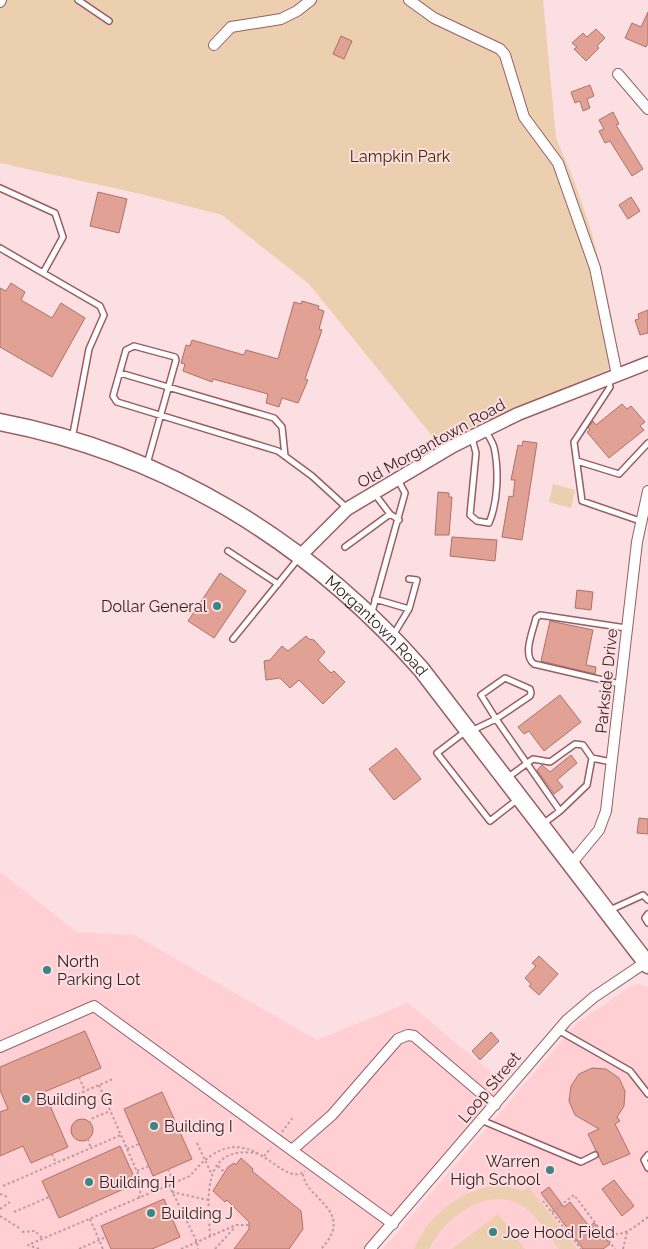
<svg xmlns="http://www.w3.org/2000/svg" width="648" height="1249" viewBox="0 0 648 1249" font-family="Raleway,sans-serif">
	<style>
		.built { fill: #ffcfd4 }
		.green { fill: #ebcfae }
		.building { fill: #e1a194; stroke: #ae7166 }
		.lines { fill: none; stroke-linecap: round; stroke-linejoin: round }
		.service-casing { stroke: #995d64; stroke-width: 8 }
		.minor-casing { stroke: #995d64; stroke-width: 12 }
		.tertiary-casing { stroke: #995d64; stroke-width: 15 }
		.primary-casing { stroke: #995d64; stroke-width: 19 }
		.path { stroke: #b89da0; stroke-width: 2; stroke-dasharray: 2.5 2.5; stroke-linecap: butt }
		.service { stroke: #fff; stroke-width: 5 }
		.minor { stroke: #fff; stroke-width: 10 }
		.tertiary { stroke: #fff; stroke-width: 12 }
		.primary { stroke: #fff; stroke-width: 16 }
		.poi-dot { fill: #3d8582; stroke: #fcdfe2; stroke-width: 2 }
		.labels { text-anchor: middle; stroke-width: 4; stroke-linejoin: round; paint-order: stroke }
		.park-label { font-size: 16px; fill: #442900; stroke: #fcdfe2 }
		.street-label { font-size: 16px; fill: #371e21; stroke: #fcdfe2 }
		.poi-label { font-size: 16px; fill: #371e21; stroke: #fcdfe2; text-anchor: start }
	</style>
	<rect width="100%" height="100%" fill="#fcdfe2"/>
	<path class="built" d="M0 872 77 932 134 935 317 1040 408 1003 509 1087 369 1249H0Z
		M639 984 648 988V1249H383L577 1023 633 985Z"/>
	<path class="green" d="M0 0H543L556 138 573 178 590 227 605 283 621 364 437 442 309 284 222 215 141 194 0 163Z
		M553 484 575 490 571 508 549 502Z
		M493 1186 509 1187 523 1191 529 1187 577 1249H559C549 1235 538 1217 524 1207 489 1183 444 1217 429 1249H414C429 1215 457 1193 493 1186Z
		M498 1214 525 1249H452Z"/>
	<path class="building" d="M648 12V43L646 47 625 38 632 23 641 27Z
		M596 29 605 38 597 46 599 48 586 61 574 49 577 47 572 43 583 33 587 37Z
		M341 36 352 41 344 59 333 54Z
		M590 85 594 96 587 99 590 108 583 111 580 101 575 103 571 92Z
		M613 112 619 124 616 125 643 169 632 176 610 141 605 143 599 131 604 129 599 120Z
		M98 192 127 199 119 233 90 226Z
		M631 197 640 211 628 219 619 205Z
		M11 283 25 292 21 300 52 318 61 303 85 318 52 377 0 347V288L6 291Z
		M302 301 319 306 318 309 324 311 319 329 322 330 305 379 308 380 298 403 282 398 279 407 266 403 268 394 213 379 212 382 183 371 185 364 181 363 186 345 190 346 192 340 244 355 246 350 278 359 294 302 301 304Z
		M648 310V333L640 335 635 320 639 319 638 314Z
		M622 404 627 409 631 406 645 422 640 426 644 430 609 458 587 432 590 430 588 428 593 421 596 425Z
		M523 441 537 443 522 540 502 537 509 496 513 497 515 480H511L518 445 522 446Z
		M438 492 449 493V497H452L449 535H435Z
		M452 537 497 540 495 561 450 556Z
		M220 573 246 591 214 638 188 621Z
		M577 590 593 592 591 610 575 608Z
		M550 621 593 630 586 665 596 667 595 674 541 661Z
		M306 636 309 639 314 640 325 652 318 660 331 673 334 671 345 682 323 704 299 680 290 688 280 678 266 680 264 661 270 660 282 646 288 651Z
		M560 695 581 722 544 751 529 731 524 734 518 727Z
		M396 748 421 779 394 800 369 769Z
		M571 755 577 763 557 780 563 787 554 794 537 770 542 765 550 772Z
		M639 818 648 819V834L637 833Z
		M539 956 558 974 539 995 529 986 531 984 525 978 536 966 532 963Z
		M85 1031 101 1068 44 1092 68 1147 31 1163 23 1146 0 1156V1112L8 1109 0 1090V1067Z
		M491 1032 499 1041 480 1060 472 1051Z
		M592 1068 606 1069 619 1078 625 1091 624 1106 617 1117 620 1121 615 1124 630 1154 603 1165 588 1134 599 1129 575 1115 569 1101 571 1086 579 1074Z
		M162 1092 192 1159 153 1176 124 1109Z
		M71 1130a11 11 0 1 1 22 0a11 11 0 1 1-22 0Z
		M120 1146 137 1183 59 1218 42 1181Z
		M241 1158 253 1169 252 1171 301 1211 303 1229 289 1249H234L249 1229V1222L227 1200 225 1202 213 1191 228 1167 234 1163 236 1165Z
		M614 1180 634 1206 622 1216 602 1189Z
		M549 1187 564 1207 570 1202 589 1226 594 1223 610 1244 603 1249H583L541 1193Z
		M164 1199 180 1237 152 1249H111L101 1226Z"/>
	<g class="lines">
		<g class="service-casing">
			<path id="service" d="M78 0 109 21
				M0 188 55 213 63 237 43 273
				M0 248 100 306 104 315 89 349 72 439
				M120 373 274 418 282 427 285 456
				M608 379 610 387 574 442 582 501 640 521
				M472 438 476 453 470 515 477 521 489 523C498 502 499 470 494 447 492 441 488 435 485 430
				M577 461 619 474 648 443
				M147 464 176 360 175 357 134 346 126 350 113 396 117 402 278 451 312 476 347 508
				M374 493 390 514
				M345 547 390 514 399 520
				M228 551 278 584
				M375 599 409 609
				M372 612 405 493 398 480
				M392 637 409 609 417 580 409 579
				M233 639 298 559
				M505 678 530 689 531 693 530 696 496 719 481 695Z
				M620 684 534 664C522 655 533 631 536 618L540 615 626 628
				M466 731 437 753 490 821 518 799
				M471 731 496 719 560 811 544 823
				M592 758 611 762
				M507 778 533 759 550 762 575 744 583 745 592 758 587 785 560 811
				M610 910 643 895 648 900
				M648 914 645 918 648 923
				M558 1030 630 1071 648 1094
				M481 1120 581 1162 595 1155
				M648 1155 644 1160 648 1168"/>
		</g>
		<g class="minor-casing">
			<path id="minor" d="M409 0 434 18 500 49 505 55 524 117 558 163 595 268 617 375
				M0 2 1 0
				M214 45 231 27 281 19 297 11 311 0
				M618 74 648 109
				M571 864 599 830 606 811 637 542 648 491
				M0 1047 94 1006 393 1224
				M292 1150 332 1115 398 1039 408 1035 414 1036 495 1105
				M370 1249 567 1020 594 997 646 962"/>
		</g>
		<g class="tertiary-casing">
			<path id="tertiary" d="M301 555 347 509 453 446 518 414 648 363"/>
		</g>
		<g class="primary-casing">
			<g id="primary">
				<path id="s1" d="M0 422C167 454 309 542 421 669L648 965"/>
			</g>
		</g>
		<path class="path" d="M79 1077 85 1091
			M99 1085 142 1183 139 1198
			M50 1106 113 1079
			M89 1123 93 1118 110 1111
			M282 1132 294 1116
			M88 1139 91 1148
			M197 1143 212 1175
			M127 1149 139 1144
			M52 1154 56 1163
			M264 1156 271 1148
			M218 1166 224 1172
			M168 1169 174 1183
			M137 1171 149 1166
			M303 1174C305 1199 357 1211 321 1249
			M142 1183 155 1190
			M169 1185 197 1242 198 1249
			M3 1186 121 1135
			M172 1192 208 1200
			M0 1194 8 1197
			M543 1201 581 1249
			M0 1209 10 1202
			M14 1212 49 1197
			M552 1212 574 1195 615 1249
			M0 1216 21 1229
			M90 1219 103 1249
			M601 1230C620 1241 633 1228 648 1217
			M22 1232 35 1231 43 1239
			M210 1236C208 1199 200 1142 260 1154
			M39 1249 28 1245 190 1176C248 1104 279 1192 305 1171
			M79 1249 106 1237
			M181 1249 236 1225H249
			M215 1249 235 1227
			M623 1249 627 1232"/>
		<use href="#service" class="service"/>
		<use href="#minor" class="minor"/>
		<use href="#tertiary" class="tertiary"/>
		<use href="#primary" class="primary"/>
	</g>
	<g class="poi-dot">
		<circle cx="217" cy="606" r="5"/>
		<circle cx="47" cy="970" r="5"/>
		<circle cx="26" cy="1099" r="5"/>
		<circle cx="154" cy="1126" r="5"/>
		<circle cx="550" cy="1170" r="5"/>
		<circle cx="89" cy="1182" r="5"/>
		<circle cx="151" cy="1213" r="5"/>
		<circle cx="493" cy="1232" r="5"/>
	</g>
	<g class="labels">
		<g class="park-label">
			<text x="400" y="162">Lampkin Park</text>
		</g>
		<g class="street-label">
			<text transform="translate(431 443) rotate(-29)" y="6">Old Morgantown Road</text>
			<text dy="6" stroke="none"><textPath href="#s1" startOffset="435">Morgantown Road</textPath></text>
			<text transform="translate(606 681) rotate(-84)" y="6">Parkside Drive</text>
			<text transform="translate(489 1087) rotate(-50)" y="6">Loop Street</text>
		</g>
		<g class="poi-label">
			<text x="207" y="612" text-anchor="end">Dollar General</text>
			<text x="57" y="967">North<tspan x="57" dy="18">Parking Lot</tspan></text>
			<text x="36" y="1105">Building G</text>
			<text x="164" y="1132">Building I</text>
			<text x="540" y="1167" text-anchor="end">Warren<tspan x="540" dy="18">High School</tspan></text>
			<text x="99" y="1188">Building H</text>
			<text x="161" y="1219">Building J</text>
			<text x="503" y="1238">Joe Hood Field</text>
		</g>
	</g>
</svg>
